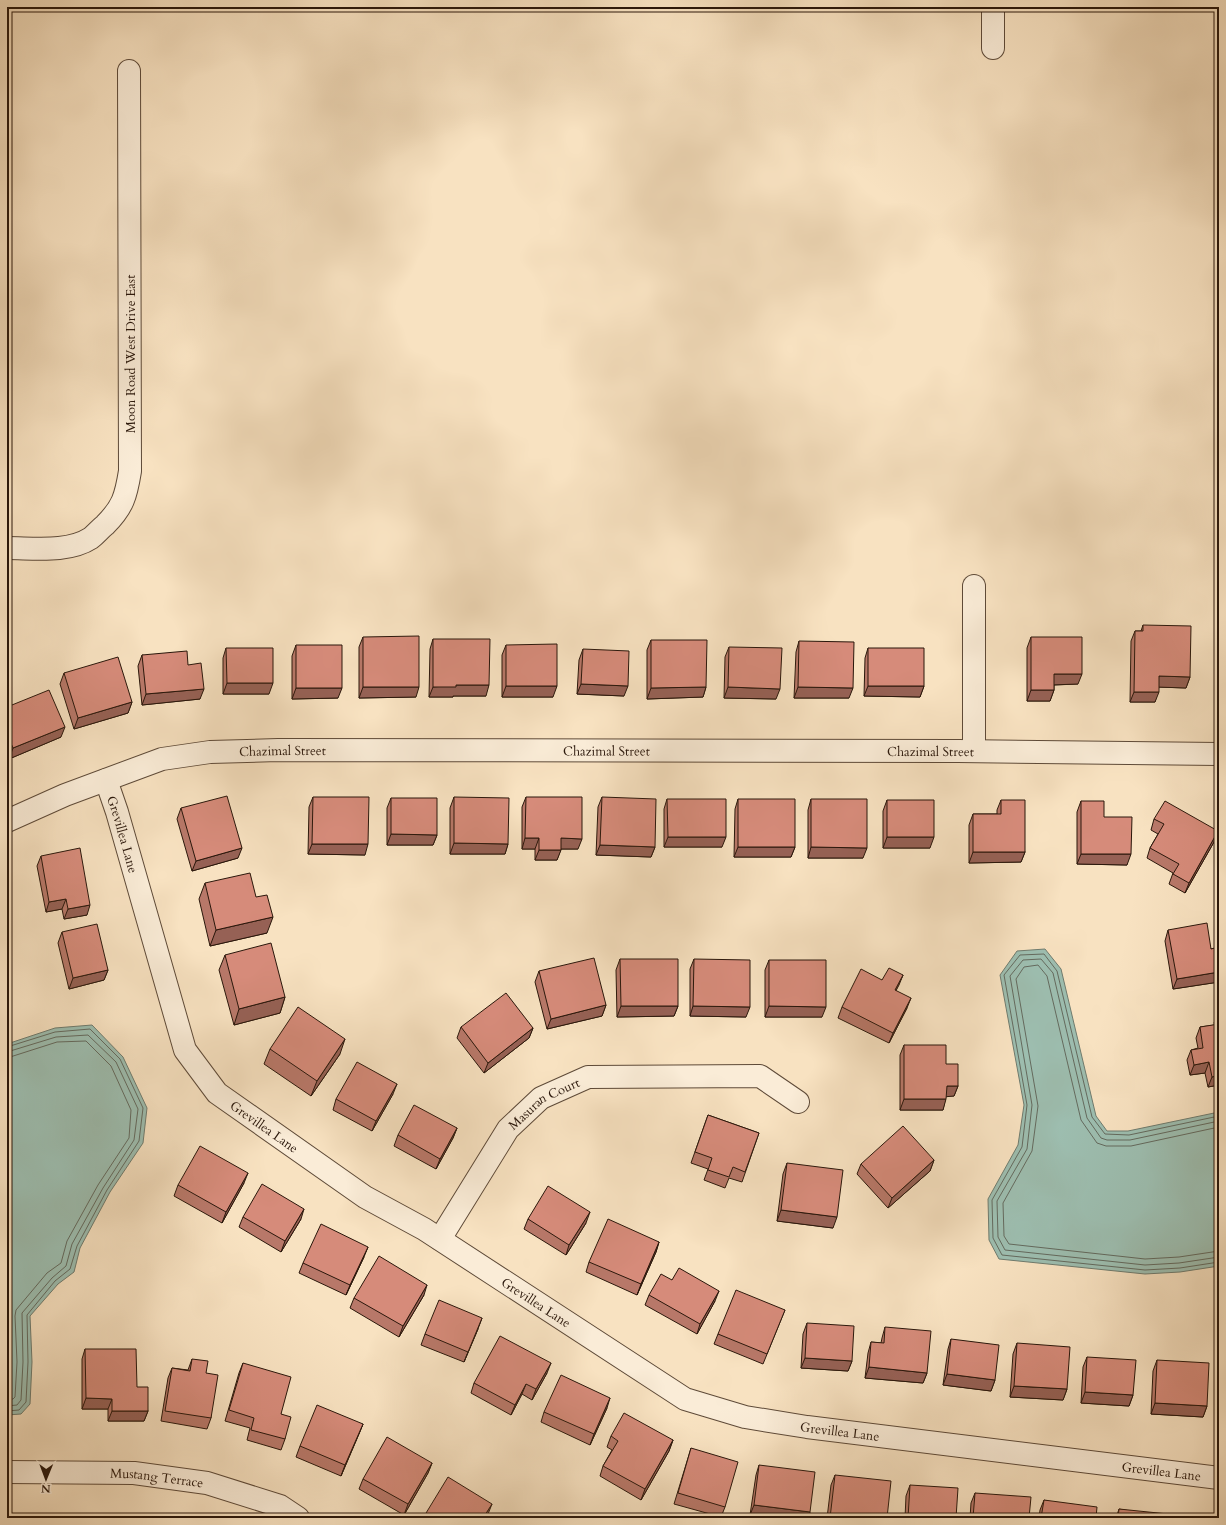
<svg xmlns="http://www.w3.org/2000/svg" width="1226" height="1525" viewBox="0 0 1226 1525" font-family="Cardo,serif">
	<style>
		.water { fill: #9dbeb0; stroke: #6f7b6e }
		.lines { fill: none; stroke-linecap: round; stroke-linejoin: round }
		.shore { stroke: #646a5e; stroke-width: 1 }
		.minor-casing { stroke: #5e4a38; stroke-width: 24 }
		.minor { stroke: #faecd7; stroke-width: 22 }
		.wall { fill: #b87869; stroke: #2a170b }
		.shaded-wall { fill: #966155; stroke: #2a170b }
		.building { fill: #d68b7a; stroke: #2a170b }
		.labels { text-anchor: middle; stroke-width: 3; stroke-linejoin: round; paint-order: stroke }
		.street-label { font-size: 13px; fill: #2a170b; stroke: #faecd7 }
	</style>
	<rect width="100%" height="100%" fill="#f8e2c1"/>
	<filter id="stains"><feTurbulence type="fractalNoise" baseFrequency=".005" numOctaves="4"/><feColorMatrix values="0 0 0 0 .2 0 0 0 0 .09 0 0 0 0 .02 0 0 0 .5 -.17"/></filter>
	<radialGradient id="worn" r=".72"><stop offset=".6" stop-color="#630" stop-opacity="0"/><stop offset="1" stop-color="#630" stop-opacity=".3"/></radialGradient>
	<path class="water" d="M1045 949 1061 969 1096 1116 1107 1131H1128L1219 1112V1266L1180 1272 1145 1274 999 1259 989 1240 988 1199 1018 1145 1024 1105 1000 975 1017 951Z
		M92 1025 123 1057 147 1108 143 1143 110 1192 80 1248 74 1272 58 1284 30 1316 32 1362 30 1404 21 1414 7 1415V1044L55 1028Z"/>
	<g class="lines">
		<path class="shore" d="M7 1047 55 1032 90 1029 120 1059 143 1108 139 1141 107 1190 77 1246 70 1269 55 1281 27 1315 28 1362 26 1402 19 1410 7 1411
			M7 1052 56 1037 88 1035 116 1062 138 1109 134 1140 103 1188 72 1244 66 1266 52 1278 22 1313 23 1362 21 1400 17 1405 7 1406
			M7 1058 57 1042 86 1041 111 1066 131 1110 129 1138 98 1185 67 1241 61 1263 47 1273 16 1310 15 1316 17 1362 15 1397 13 1399 7 1400
			M1219 1116 1129 1135 1105 1134 1092 1117 1057 971 1044 954 1020 955 1004 975 1027 1105 1022 1147 992 1200 993 1238 1002 1255 1145 1270 1180 1268 1219 1262
			M1219 1121 1130 1140H1107L1101 1138 1087 1118 1053 973 1041 959 1023 960 1010 976 1032 1105 1027 1149 997 1201 998 1237 1005 1250 1145 1265 1179 1263 1219 1257
			M1219 1127 1131 1146H1106L1097 1143 1081 1120 1047 976 1038 965 1024 967 1016 979 1038 1106 1032 1151 1003 1203 1004 1236 1009 1244 1145 1259 1179 1257 1219 1251"/>
		<g class="minor-casing">
			<g id="minor">
				<path d="M993 48V7"/>
				<path d="M7 548C34 548 68 553 91 538 96 534 100 529 105 525 123 507 126 496 130 471L129 71"/>
				<path d="M974 751V586"/>
				<path id="s1" d="M106 780 117 812 185 1050 217 1093 365 1197 424 1229 685 1399 745 1417 807 1427 1219 1478"/>
				<path id="s2" d="M7 821 65 795 162 759 210 752 278 750 958 751 1219 754"/>
				<path id="s3" d="M440 1239 508 1129 541 1098 588 1077 760 1076 798 1102"/>
				<path id="s4" d="M7 1472 134 1473 207 1483 280 1506 298 1518"/>
			</g>
		</g>
		<use href="#minor" class="minor"/>
	</g>
	<path class="wall" d="M1143 625 1190 677 1186 688 1159 687 1155 702H1130L1131 641 1135 631H1141Z
		M363 637 416 697 359 698V647Z
		M1031 637 1078 684 1054 685V690L1050 701H1027V648Z
		M433 639 486 696H453V697H429L430 649Z
		M651 640 706 687 703 697 647 699V650Z
		M799 641 849 698H794L796 652Z
		M296 645 338 698 292 699V656Z
		M506 645 553 697H502V655Z
		M729 647 776 699 724 698 725 657Z
		M226 648 269 694H223V658Z
		M868 648 924 686 920 697 864 696 865 658Z
		M583 649 624 696 577 694 579 660Z
		M142 655 188 665 200 699 142 705 138 666Z
		M64 673 132 702 128 713 74 729 60 684Z
		M7 707 61 737 9 759 7 754Z
		M313 797 365 855 308 854 309 807Z
		M454 797 508 844 505 854H450V808Z
		M526 797 578 849H561L557 860H535V849H522V807Z
		M602 797 655 847 651 857 596 855 598 807Z
		M391 798 437 835 433 845H387V808Z
		M667 799 722 847H664V809Z
		M738 799 795 847 791 857H734L735 809Z
		M811 799 863 858H808V810Z
		M887 800 930 848H883V811Z
		M1001 800 1025 852 1021 862 969 863V825L973 814H997V810Z
		M1081 801 1104 817 1127 865 1077 864V812Z
		M181 808 238 858 192 871 177 819Z
		M1154 819 1218 831 1214 842 1185 893 1169 884 1173 873 1147 858 1150 848 1158 834 1151 830Z
		M41 856 87 915 64 919 62 909 46 912 37 866Z
		M205 883 267 933 210 946 199 899Z
		M1168 930 1211 949 1219 947V982L1173 989 1165 941Z
		M62 932 108 970 104 980 69 989 58 943Z
		M225 955 285 997 280 1013 234 1025 219 970Z
		M620 959 678 1006 674 1016 617 1017 616 970Z
		M694 959 746 1017 690 1016V969Z
		M769 960 822 1017H765V970Z
		M539 971 606 1005 602 1016 547 1029 535 982Z
		M903 975 896 990 907 1008 889 1043 838 1018 842 1007 882 980Z
		M1218 1012H1219V1085L1208 1087 1205 1073 1190 1075 1187 1060 1191 1050 1198 1048 1196 1038 1200 1027 1215 1025 1214 1023Z
		M461 1027 533 1028 529 1038 484 1073 457 1038Z
		M904 1045 946 1064 958 1086 954 1096H946L943 1110H900V1055Z
		M270 1049 340 1054 311 1096 264 1064Z
		M393 1094 372 1131 333 1110 336 1099Z
		M708 1115 759 1133 742 1182 729 1178 725 1188 704 1180 708 1169 691 1163Z
		M457 1128 453 1138 436 1169 394 1146 398 1135Z
		M934 1160 930 1171 888 1208 857 1174 861 1164Z
		M787 1163 833 1228 777 1221 783 1174Z
		M244 1183 222 1223 174 1196 178 1185Z
		M243 1217 301 1219 281 1252 239 1227Z
		M528 1219 586 1223 566 1255 524 1229Z
		M659 1242 656 1252 637 1295 586 1272 589 1262Z
		M364 1257 346 1295 299 1273 303 1263Z
		M672 1280 715 1301 697 1334 645 1305 649 1295Z
		M424 1295 399 1337 350 1308 354 1298Z
		M785 1310 763 1364 714 1344 718 1334Z
		M807 1323 852 1361 848 1371 801 1368 803 1334Z
		M885 1327 927 1373 923 1383 865 1378 868 1353 871 1342 881 1343 882 1338Z
		M478 1329 464 1362 421 1345 425 1334Z
		M951 1339 995 1380 991 1391 943 1385 948 1349Z
		M1017 1343 1067 1389 1063 1400 1010 1397 1013 1354Z
		M85 1349 137 1387 148 1411 144 1421H108V1409H82V1359Z
		M1087 1357 1133 1395 1129 1406 1081 1403 1083 1367Z
		M192 1359 206 1373 211 1418 207 1429 161 1421 168 1378 172 1368 188 1370Z
		M1157 1360 1207 1406 1203 1417 1151 1414 1153 1371Z
		M243 1363 281 1414 285 1439 281 1450 247 1440 250 1428 225 1421 239 1373Z
		M547 1373 532 1400 522 1394 511 1415 471 1393 474 1383Z
		M607 1408 590 1445 541 1422 544 1412Z
		M363 1424 341 1476 296 1457 300 1446Z
		M611 1436 673 1440 669 1451 641 1500 600 1476 603 1466 612 1450 607 1447Z
		M691 1448 725 1507 721 1517 674 1504 688 1458Z
		M432 1463 428 1473 404 1515 359 1489 363 1479Z
		M759 1465 810 1512 808 1518H769L750 1515 756 1475Z
		M835 1475 887 1518H827L831 1485Z
		M910 1485 956 1518H905L906 1496Z
		M975 1493 1029 1518H970L971 1503Z
		M1044 1500 1096 1518H1039L1040 1510Z
		M1119 1509 1168 1518H1116Z"/>
	<path class="shaded-wall" d="M1054 674H1082L1078 684 1050 685Z
		M1159 676 1190 677 1186 688 1156 687Z
		M227 683H273L269 694H223Z
		M581 684 628 686 624 696 577 694Z
		M456 685H489L486 696H453V697H429L433 687Z
		M506 686H557L553 697H502Z
		M868 686H924L920 697 864 696Z
		M363 687H419L416 697 359 698Z
		M706 687 703 697 647 699 651 688Z
		M728 687 780 689 776 699 724 698Z
		M798 687 853 688 849 698H794Z
		M296 688H342L338 698 292 699Z
		M204 689 200 699 142 705 146 694Z
		M1031 690H1054L1050 701H1027Z
		M1134 692H1159L1155 702H1130Z
		M132 702 128 713 74 729 78 718Z
		M65 727 61 737 9 759 13 748Z
		M1218 831 1214 842 1185 893 1189 883Z
		M391 834 437 835 433 845H387Z
		M668 837H726L722 847H664Z
		M887 837H934L930 848H883Z
		M525 838H539L535 849H522Z
		M561 838 582 839 578 849H557Z
		M454 843 508 844 505 854H450Z
		M312 844H368L365 855 308 854Z
		M600 845 655 847 651 857 596 855Z
		M738 847H795L791 857H734Z
		M811 847 867 848 863 858H808Z
		M242 848 238 858 192 871 196 861Z
		M539 850H561L557 860H535Z
		M973 852H1025L1021 862 969 863Z
		M1081 854H1131L1127 865 1077 864Z
		M66 899 62 909 46 912 49 902Z
		M90 905 87 915 64 919 68 909Z
		M273 917 267 933 210 946 216 930Z
		M108 970 104 980 69 989 73 978Z
		M1219 972V982L1173 989 1177 979Z
		M903 975 899 985 891 1000 895 990Z
		M285 997 280 1013 234 1025 239 1009Z
		M911 998 907 1008 889 1043 893 1033Z
		M606 1005 602 1016 547 1029 551 1019Z
		M621 1006H678L674 1016 617 1017Z
		M693 1006 750 1007 746 1017 690 1016Z
		M769 1006 826 1007 822 1017H765Z
		M533 1028 529 1038 484 1073 488 1063Z
		M345 1039 340 1054 311 1096 317 1081Z
		M1209 1062 1205 1073 1190 1075 1194 1065Z
		M1219 1075V1085L1208 1087 1212 1077Z
		M397 1084 393 1094 372 1131 376 1121Z
		M947 1086H958L954 1096 943 1097Z
		M904 1099H946L943 1110H900Z
		M457 1128 453 1138 436 1169 440 1159Z
		M934 1160 930 1171 888 1208 892 1198Z
		M248 1173 244 1183 222 1223 226 1212Z
		M304 1209 301 1219 281 1252 285 1241Z
		M781 1210 837 1217 833 1228 777 1221Z
		M590 1212 586 1223 566 1255 569 1245Z
		M659 1242 656 1252 637 1295 641 1284Z
		M368 1247 364 1257 346 1295 350 1285Z
		M427 1285 424 1295 399 1337 403 1326Z
		M719 1291 715 1301 697 1334 700 1324Z
		M482 1318 478 1329 464 1362 468 1352Z
		M805 1358 852 1361 848 1371 801 1368Z
		M551 1363 547 1373 532 1400 536 1389Z
		M869 1367 927 1373 923 1383 865 1378Z
		M947 1374 995 1380 991 1391 943 1385Z
		M526 1384 522 1394 511 1415 515 1405Z
		M1014 1386 1067 1389 1063 1400 1010 1397Z
		M1085 1392 1133 1395 1129 1406 1081 1403Z
		M86 1398 112 1399 108 1409H82Z
		M610 1398 607 1408 590 1445 594 1434Z
		M1155 1403 1207 1406 1203 1417 1151 1414Z
		M112 1411H148L144 1421H108Z
		M363 1424 359 1434 341 1476 345 1465Z
		M673 1440 669 1451 641 1500 645 1489Z
		M432 1463 428 1473 404 1515 408 1504Z
		M492 1504 488 1514 486 1518H483Z
		M754 1505 810 1512 808 1518H769L750 1515Z"/>
	<path class="building" d="M1143 625 1191 626 1190 677 1159 676V692H1134L1135 631H1143Z
		M419 636V687H363V637Z
		M1031 637H1082V674H1054V690H1031Z
		M433 639H490L489 685H456V687H433Z
		M651 640H707L706 687 651 688Z
		M799 641 854 642 853 688 798 687Z
		M557 644V686H506V645Z
		M296 645H342V688H296Z
		M729 647 782 648 780 689 728 687Z
		M226 648H273V683H227Z
		M868 648H924V686H868Z
		M583 649 629 651 628 686 581 684Z
		M187 651 188 665 201 663 204 689 146 694 142 655Z
		M118 657 132 702 78 718 64 673Z
		M49 690 65 727 13 748 7 734V707Z
		M227 796 242 848 196 861 181 808Z
		M313 797H369L368 844H312Z
		M454 797 509 798 508 844 454 843Z
		M526 797H582V839L561 838V850H539V838H525Z
		M602 797 656 799 655 847 600 845Z
		M391 798H437V835L391 834Z
		M667 799H726V837H668Z
		M738 799H795V847H738Z
		M811 799H867V848L811 847Z
		M887 800H934V837H887Z
		M1001 800H1025V852H973V814H1001Z
		M1081 801H1104V817H1132L1131 854H1081Z
		M1165 801 1218 831 1189 883 1173 874 1179 864 1150 848 1164 824 1154 819Z
		M80 848 90 905 68 909 66 899 49 902 41 856Z
		M250 873 256 897 267 895 273 917 216 930 205 883Z
		M1207 923 1211 949 1219 947V972L1177 979 1168 930Z
		M97 924 108 970 73 978 62 932Z
		M271 943 285 997 239 1009 225 955Z
		M594 958 606 1005 551 1019 539 971Z
		M620 959H678V1006H621Z
		M694 959 750 960V1007L693 1006Z
		M769 960H826V1007L769 1006Z
		M889 968 903 975 895 990 911 998 893 1033 842 1007 861 969 882 980Z
		M506 993 533 1028 488 1063 461 1027Z
		M298 1007 345 1039 317 1081 270 1049Z
		M1219 1024V1075L1212 1077 1209 1062 1194 1065 1191 1050 1203 1048 1200 1027Z
		M904 1045H946V1064H958V1086H947L946 1099H904Z
		M357 1062 397 1084 376 1121 336 1099Z
		M414 1105 457 1128 440 1159 398 1135Z
		M708 1115 759 1133 745 1172 733 1167 729 1177 708 1170 712 1158 695 1152Z
		M903 1126 934 1160 892 1198 861 1164Z
		M200 1146 248 1173 226 1212 178 1185Z
		M787 1163 843 1170 837 1217 781 1210Z
		M262 1184 304 1209 285 1241 243 1217Z
		M548 1186 590 1212 569 1245 528 1219Z
		M608 1219 659 1242 641 1284 589 1262Z
		M321 1224 368 1247 350 1285 303 1263Z
		M379 1256 427 1285 403 1326 354 1298Z
		M679 1268 719 1291 700 1324 649 1295 661 1274 672 1280Z
		M736 1290 785 1310 767 1354 718 1334Z
		M439 1300 482 1318 468 1352 425 1334Z
		M807 1323 854 1326 852 1361 805 1358Z
		M885 1327 931 1331 927 1373 869 1367 871 1342 884 1343Z
		M500 1336 551 1363 536 1389 526 1384 515 1405 474 1383Z
		M951 1339 999 1345 995 1380 947 1374Z
		M1017 1343 1070 1347 1067 1389 1014 1386Z
		M85 1349H136L137 1387H148V1411H112V1399L86 1398Z
		M1087 1357 1136 1360 1133 1395 1085 1392Z
		M192 1359 208 1361 206 1373 218 1375 211 1418 165 1411 172 1368 190 1371Z
		M1157 1360 1209 1363 1207 1406 1155 1403Z
		M243 1363 291 1377 281 1414 291 1417 285 1439 251 1430 254 1418 229 1410Z
		M561 1375 610 1398 594 1434 544 1412Z
		M317 1405 363 1424 345 1465 300 1446Z
		M624 1413 673 1440 645 1489 603 1466 618 1441 611 1436Z
		M387 1437 432 1463 408 1504 363 1479Z
		M691 1448 738 1462 725 1507 678 1493Z
		M759 1465 815 1472 810 1512 754 1505Z
		M835 1475 891 1481 887 1518H830Z
		M448 1477 492 1504 483 1518H423Z
		M910 1485 958 1488 956 1518H908Z
		M975 1493 1031 1497 1029 1518H973Z
		M1044 1500 1097 1507 1096 1518H1041Z
		M1119 1509 1168 1514V1518H1118Z"/>
	<g class="labels">
		<g class="street-label">
			<text transform="translate(130 354) rotate(-90)" y="5">Moon Road West Drive East</text>
			<text dy="5" stroke="none"><textPath href="#s2" startOffset="288">Chazimal Street</textPath></text>
			<text dy="5" stroke="none"><textPath href="#s2" startOffset="612">Chazimal Street</textPath></text>
			<text dy="5" stroke="none"><textPath href="#s2" startOffset="936">Chazimal Street</textPath></text>
			<text dy="5" stroke="none"><textPath href="#s1" startOffset="57">Grevillea Lane</textPath></text>
			<text dy="5" stroke="none"><textPath href="#s3" startOffset="174">Masuran Court</textPath></text>
			<text dy="5" stroke="none"><textPath href="#s1" startOffset="393">Grevillea Lane</textPath></text>
			<text dy="5" stroke="none"><textPath href="#s1" startOffset="717">Grevillea Lane</textPath></text>
			<text dy="5" stroke="none"><textPath href="#s1" startOffset="1053">Grevillea Lane</textPath></text>
			<text dy="5" stroke="none"><textPath href="#s1" startOffset="1377">Grevillea Lane</textPath></text>
			<text dy="5" stroke="none"><textPath href="#s4" startOffset="150">Mustang Terrace</textPath></text>
		</g>
	</g>
	<rect width="1226" height="1525" fill="none" stroke="#f8e2c1" stroke-width="24"/>
	<rect x="8" y="8" width="1210" height="1509" fill="none" stroke="#2a170b" stroke-width="2"/>
	<rect x="12" y="12" width="1202" height="1501" fill="none" stroke="#2a170b"/>
	<g transform="translate(46 1479) rotate(181)" stroke="#faecd7" stroke-width="3" paint-order="stroke">
	<path d="M0-3L7 15L0 10L-7 15Z" fill="#2a170b"/>
	<text y="-6" font-size="11" font-weight="bold" text-anchor="middle" fill="#2a170b">N</text>
	</g>
	<rect width="100%" height="100%" filter="url(#stains)"/>
	<rect width="100%" height="100%" fill="url(#worn)"/>
</svg>
